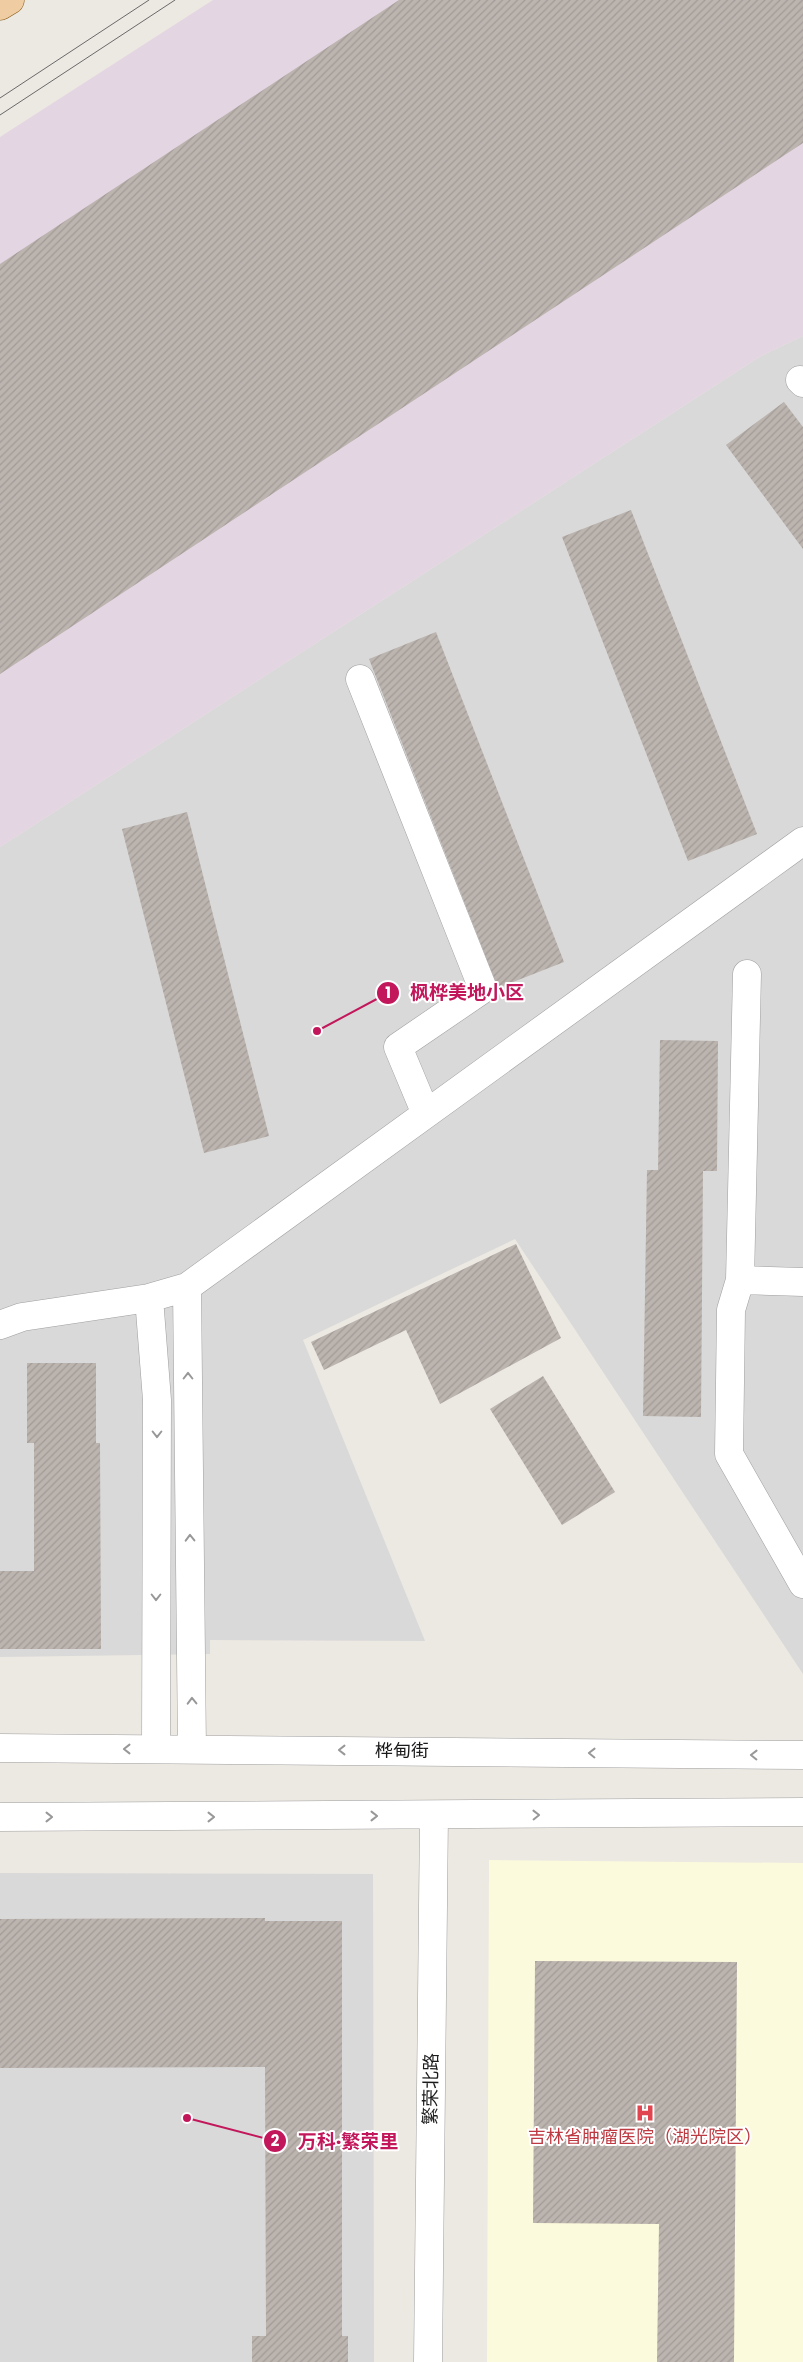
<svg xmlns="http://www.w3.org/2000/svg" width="803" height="2362" viewBox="0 0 803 2362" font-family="Poppins,'Noto Sans SC',sans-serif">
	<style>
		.residential { fill: #d9d9d9 }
		.industrial { fill: #e4d5e2 }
		.education { fill: #fbfadc }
		.building { fill: url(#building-hatch) }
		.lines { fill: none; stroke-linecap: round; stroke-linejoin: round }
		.minor-casing { stroke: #9f9f9f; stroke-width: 29 }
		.major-casing { stroke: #825911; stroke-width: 29 }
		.minor { stroke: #fff; stroke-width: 28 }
		.major { stroke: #f0cca3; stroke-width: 28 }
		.tram { stroke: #696969; stroke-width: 1 }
		.oneway { stroke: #989898 }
		.labels { text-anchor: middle; stroke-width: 4; stroke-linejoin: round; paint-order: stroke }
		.street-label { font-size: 18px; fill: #1b1b1b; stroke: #fff }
		.health-label { font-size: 18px; fill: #be3a42; stroke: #fff }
		.leader { fill: none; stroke: #c2185b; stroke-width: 2 }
		.callout-dot { fill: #c2185b; stroke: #fff; stroke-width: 2 }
		.mark-label { font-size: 15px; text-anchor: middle; font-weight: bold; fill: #fff }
		.callout-label { font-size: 19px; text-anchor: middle; font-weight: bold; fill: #c2185b; stroke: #fff; stroke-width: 4; stroke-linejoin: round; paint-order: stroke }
	</style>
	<defs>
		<pattern id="building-hatch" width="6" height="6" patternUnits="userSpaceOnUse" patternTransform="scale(1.25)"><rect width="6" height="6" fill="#bcb4af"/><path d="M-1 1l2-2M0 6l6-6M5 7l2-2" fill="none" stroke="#a19a96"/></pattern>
	</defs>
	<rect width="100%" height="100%" fill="#ece8e2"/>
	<path class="residential" d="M803 336V1674L515 1239 303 1340 425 1641 210 1640V1654L0 1657V847L761 356Z
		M0 1873 373 1874 374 2362H0Z"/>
	<path class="industrial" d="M213 0H803V336L761 356 0 847V137Z"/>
	<path class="education" d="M489 1860 803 1863V2362H487Z"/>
	<path class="building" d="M399 0H803V143L0 674V264Z
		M784 402 803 427V549L726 445Z
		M631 510 757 834 688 861 562 537Z
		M436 632 564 962 498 988 369 659Z
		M187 812 269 1136 204 1153 122 829Z
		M660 1040 718 1041 717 1171H703L701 1417 643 1416 647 1170H658Z
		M516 1244 561 1338 440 1404 406 1330 324 1370 311 1342Z
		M27 1363H96V1443H100L101 1649H0V1571H34V1443H27Z
		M543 1376 615 1492 562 1525 490 1409Z
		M265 1918V1921H342V2336H348V2362H252V2336H266L265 2067 0 2068V1919Z
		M535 1961 737 1962 734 2362H657L659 2224 533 2223Z"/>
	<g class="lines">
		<g class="minor-casing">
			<path id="minor" d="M800 380 803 383
				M360 679 483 989 398 1047 426 1114
				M747 974 740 1280 803 1282
				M740 1280 731 1310 729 1454 803 1584
				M187 1287 192 1749
				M149 1298 157 1400 156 1749
				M0 1325 22 1317 149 1298 187 1287 803 841
				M0 1748 803 1755
				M0 1817 803 1812
				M428 2362 434 1815"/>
		</g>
		<g class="major-casing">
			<path id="major" d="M0 6 10 0"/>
		</g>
		<use href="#minor" class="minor"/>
		<use href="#major" class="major"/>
		<path class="tram" d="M0 98 149 0
			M0 115 175 0"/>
	</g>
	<defs><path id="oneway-chevron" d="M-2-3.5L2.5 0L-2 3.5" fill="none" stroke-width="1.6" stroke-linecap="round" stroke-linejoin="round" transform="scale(1.25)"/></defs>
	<g class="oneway">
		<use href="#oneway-chevron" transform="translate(188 1376) rotate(-90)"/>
		<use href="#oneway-chevron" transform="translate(157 1434) rotate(90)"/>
		<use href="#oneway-chevron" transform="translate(190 1538) rotate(-91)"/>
		<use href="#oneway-chevron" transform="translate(156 1597) rotate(90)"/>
		<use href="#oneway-chevron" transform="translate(192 1701) rotate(-91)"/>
		<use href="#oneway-chevron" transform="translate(127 1749) rotate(-180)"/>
		<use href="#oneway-chevron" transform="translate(342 1750) rotate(-180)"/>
		<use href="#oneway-chevron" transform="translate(592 1753) rotate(-179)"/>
		<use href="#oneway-chevron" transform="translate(754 1755) rotate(-179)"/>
		<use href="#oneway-chevron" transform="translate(536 1815) rotate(-1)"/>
		<use href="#oneway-chevron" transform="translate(374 1816)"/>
		<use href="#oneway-chevron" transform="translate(49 1817)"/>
		<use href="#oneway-chevron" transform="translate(211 1817)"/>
	</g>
	<defs>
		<g id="hospital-bare" transform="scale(1.5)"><path d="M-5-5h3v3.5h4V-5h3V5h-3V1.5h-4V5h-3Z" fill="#e0444e" stroke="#fff" stroke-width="2.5" paint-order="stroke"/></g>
	</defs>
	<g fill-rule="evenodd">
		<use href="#hospital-bare" x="645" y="2113"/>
	</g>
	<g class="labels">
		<g class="street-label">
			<text x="402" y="1757">桦甸街</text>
			<text transform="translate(431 2089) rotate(-89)" y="6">繁荣北路</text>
		</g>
		<g class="health-label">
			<text x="645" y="2143">吉林省肿瘤医院（湖光院区）</text>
		</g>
	</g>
	<path class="leader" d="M317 1031L388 993M187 2118L275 2141"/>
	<g class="callout-dot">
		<circle cx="317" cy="1031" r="5"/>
		<circle cx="187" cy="2118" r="5"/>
		<circle cx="388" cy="993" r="12"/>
		<circle cx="275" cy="2141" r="12"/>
	</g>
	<g class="mark-label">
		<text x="388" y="998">1</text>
		<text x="275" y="2146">2</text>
	</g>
	<g class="callout-label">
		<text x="467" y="999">枫桦美地小区</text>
		<text x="348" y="2148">万科·繁荣里</text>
	</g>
</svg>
